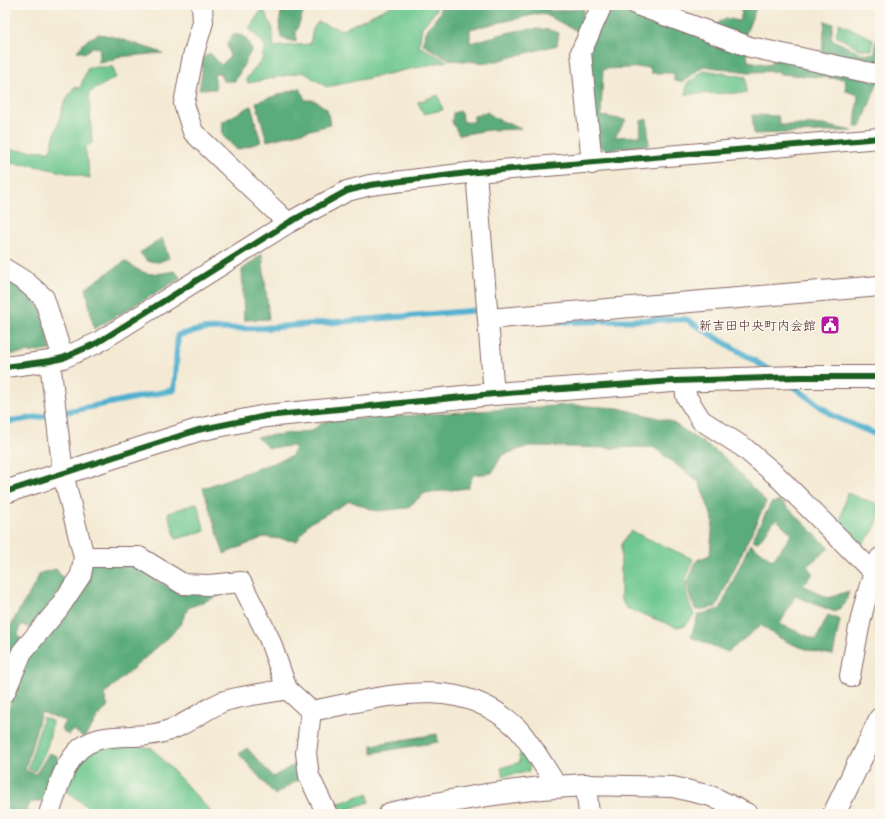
<svg xmlns="http://www.w3.org/2000/svg" width="885" height="819" viewBox="0 0 885 819" font-family="Dekko,'Klee One',sans-serif">
	<style>
		.green { fill: #6ec88f; stroke: #5c745d }
		.forest { fill: #5aac7a; stroke: #526652 }
		.lines { fill: none; stroke-linecap: round; stroke-linejoin: round }
		.stream { stroke: #50b0cf; stroke-width: 6 }
		.street-casing { stroke: #866666; stroke-width: 22 }
		.secondary-casing { stroke: #866666; stroke-width: 24 }
		.street { stroke: #fff; stroke-width: 20 }
		.secondary { stroke: #fff; stroke-width: 22 }
		.cycleway-casing { stroke: #fbf7ec; stroke-width: 8 }
		.cycleway { stroke: #1b5e20; stroke-width: 6 }
		.labels { text-anchor: middle; stroke-width: 3; stroke-linejoin: round; paint-order: stroke }
		.poi-label { font-size: 13px; fill: #4a1f2b; stroke: #fbf7ec; text-anchor: end }
	</style>
	<rect width="100%" height="100%" fill="#fbf7ec"/>
	<filter id="ink" filterUnits="userSpaceOnUse"><feTurbulence type="fractalNoise" baseFrequency=".025" numOctaves="2"/><feDisplacementMap in="SourceGraphic" scale="8" xChannelSelector="R" yChannelSelector="G"/><feConvolveMatrix kernelMatrix="1 2 1 2 8 2 1 2 1" color-interpolation-filters="sRGB"/></filter>
	<filter id="wash" filterUnits="userSpaceOnUse"><feTurbulence type="fractalNoise" baseFrequency=".012" numOctaves="4" result="noise"/><feDisplacementMap in="SourceGraphic" scale="16" xChannelSelector="R" yChannelSelector="G"/><feGaussianBlur stdDeviation="0.9" result="paint"/><feColorMatrix in="noise" values="0 0 0 0 0 0 0 0 0 0 0 0 0 0 0 0 0 1.4 0 .05"/><feComposite in="paint" operator="in"/></filter>
	<g filter="url(#wash)">
		<rect width="100%" height="100%" fill="#f4ead4"/>
		<path class="green" d="M393 5H436V11L422 27 419 46 447 61 327 87 303 72 248 83 246 79 262 60 265 45 249 28 263 8 273 29V47L310 44 313 29 318 22 342 30Z
			M839 23 873 39 872 50 860 49 836 36Z
			M88 67H113L116 77 89 93 92 143 85 147 90 178 31 165 5 163V150L50 151 63 106 74 87 80 88Z
			M704 70 746 77V93L686 94V85Z
			M438 95 443 110 423 114 418 102Z
			M847 493 880 505C880 520 873 535 862 544L840 522Z
			M197 503 205 531 176 539 168 513Z
			M631 531 693 559C683 582 684 592 694 615L685 626 676 627 626 608 621 599V544Z
			M43 717 52 721C50 742 46 753 35 771L28 769Z
			M125 744 152 748 213 814H96L67 791C78 753 86 748 125 744Z
			M523 753 530 766 528 772 503 776 501 768 520 762 519 755Z
			M330 793 337 804 368 793 369 802 337 813 327 796Z"/>
		<path class="forest" d="M280 5H306L296 32V42L281 38 279 23 282 8Z
			M440 5H549L550 11 584 9 579 32 542 13 470 29V43C498 36 531 22 559 33L557 45 489 63 450 60 423 45 425 32 440 13Z
			M607 5H656L713 26 726 18 739 21 742 13 737 5H757L740 49 747 52 748 61 770 65 773 58 878 81 861 127H855L858 95 846 91 845 79 781 74 777 71 748 72 703 66 684 82 674 81V73H651L650 67 603 69 601 116 626 120 615 137 640 136 641 121 647 119 649 145 605 150 597 143 587 53Z
			M825 21 833 24 831 39 860 53 875 54 876 41 880 42 878 67 822 52Z
			M99 34 111 36 163 53 116 57 115 60 98 62 100 48 92 47 85 53 77 51 88 39Z
			M233 34 244 36 252 49 235 81H223L220 73H214L216 89H199L202 74V58L210 53 221 65 230 57 227 44Z
			M300 88 305 100H314L327 109 330 125 267 141 256 102Z
			M251 106 261 142 237 150 223 136 222 122Z
			M460 111 464 122H474V116L487 112 495 118 521 129 489 130 459 135 452 122 453 113Z
			M752 115 778 116 780 125H823L853 131 754 134Z
			M162 238 169 258 159 262 147 261 140 253Z
			M262 254 269 319 244 320 242 270Z
			M125 261C146 276 149 276 174 271L181 278 94 329 86 288Z
			M5 278 27 293 41 309 51 350 5 355Z
			M570 405 618 408 670 421 723 456 766 502 716 607 696 610C684 590 687 581 697 560L710 555 713 520 699 482 653 447 612 448 530 446 502 455 492 473 473 475 468 488 425 493 407 508 376 511 350 501 308 524 297 541 264 537 224 554 203 488 292 456 295 446 269 448 256 437 311 431 325 421Z
			M781 501 829 548 807 566 813 574 803 585 828 598 849 591 845 604 835 612 795 596 780 624 816 640 828 615 840 620 833 655C804 650 785 644 761 625L728 652 691 637 698 615 720 609 750 544 773 560 792 534 776 519 758 542 752 540 771 503Z
			M136 561 158 582 183 593 234 590 188 608 181 623 171 635 104 694 108 707 100 714 84 738 74 730 68 735 61 729 65 721 41 712 25 770 36 774 49 753 57 756 58 764 44 800 30 803 25 814H5V721L26 655 88 563Z
			M56 569 66 582 33 630 21 624 18 635 23 641 14 657 5 653C5 622 29 600 40 573Z
			M437 734 438 742 372 753V745Z
			M247 748 273 777 297 763 298 780 275 795 239 754Z"/>
		<g class="lines">
			<path class="stream" d="M563 322 686 319 771 371
				M790 384 835 417 880 436
				M5 422 45 416 174 390 178 335 205 329 264 328 481 310 484 312"/>
		</g>
	</g>
	<g filter="url(#ink)">
		<g class="lines">
			<g class="street-casing">
				<path id="street" d="M202 5 203 22 193 56 184 104 193 132 288 223
					M637 5 750 47 880 75
					M592 164 581 52 602 5
					M476 172 494 394
					M5 269 26 282 44 298 63 358
					M488 319 880 286
					M5 367 50 361 63 358 97 343 288 223 347 191 370 185 476 172 880 138
					M685 380 686 396 701 420 743 447 775 474 874 573
					M84 557H139L183 584 209 585 241 582 269 638 287 689 311 711
					M850 676C857 636 864 595 880 558
					M5 692 22 652 59 608 81 575 84 557 63 474 50 361
					M49 814C56 794 62 769 76 753 94 732 123 738 147 735 180 732 195 714 222 702 237 696 270 693 287 689
					M327 814 309 776 306 753 311 711C383 698 457 671 517 728 530 741 546 770 557 786
					M589 814 586 785 673 787 711 796 748 814"/>
			</g>
			<g class="secondary-casing">
				<path id="secondary" d="M5 492 198 430 266 416 494 394 673 381 800 377H880
					M390 814C453 799 520 788 586 785
					M834 814 880 719"/>
			</g>
			<use href="#street" class="street"/>
			<use href="#secondary" class="secondary"/>
			<g class="cycleway-casing">
				<path id="cycleway" d="M5 367 50 361 63 358 97 343 288 223 347 191 370 185 476 172 880 138
					M5 492 198 430 266 416 494 394 673 381 800 377H880"/>
			</g>
			<use href="#cycleway" class="cycleway"/>
		</g>
	</g>
	<defs>
		<g id="civic-square" transform="scale(1)"><rect x="-9" y="-9" width="18" height="18" rx="4" fill="#b5179e" stroke="#fbf7ec"/><path d="M-.6-6.5H3V-4.5H.6V-3L4-1V1h2V6H-6V1h2V-1L-.6-3ZM-1.2 2.5V6h2.4V2.5Z" fill="#fff"/></g>
	</defs>
	<g fill-rule="evenodd">
		<use href="#civic-square" x="830" y="325"/>
	</g>
	<g class="labels">
		<g class="poi-label">
			<text x="816" y="330">新吉田中央町内会館</text>
		</g>
	</g>
	<rect width="885" height="819" fill="none" stroke="#fbf7ec" stroke-width="20"/>
</svg>
